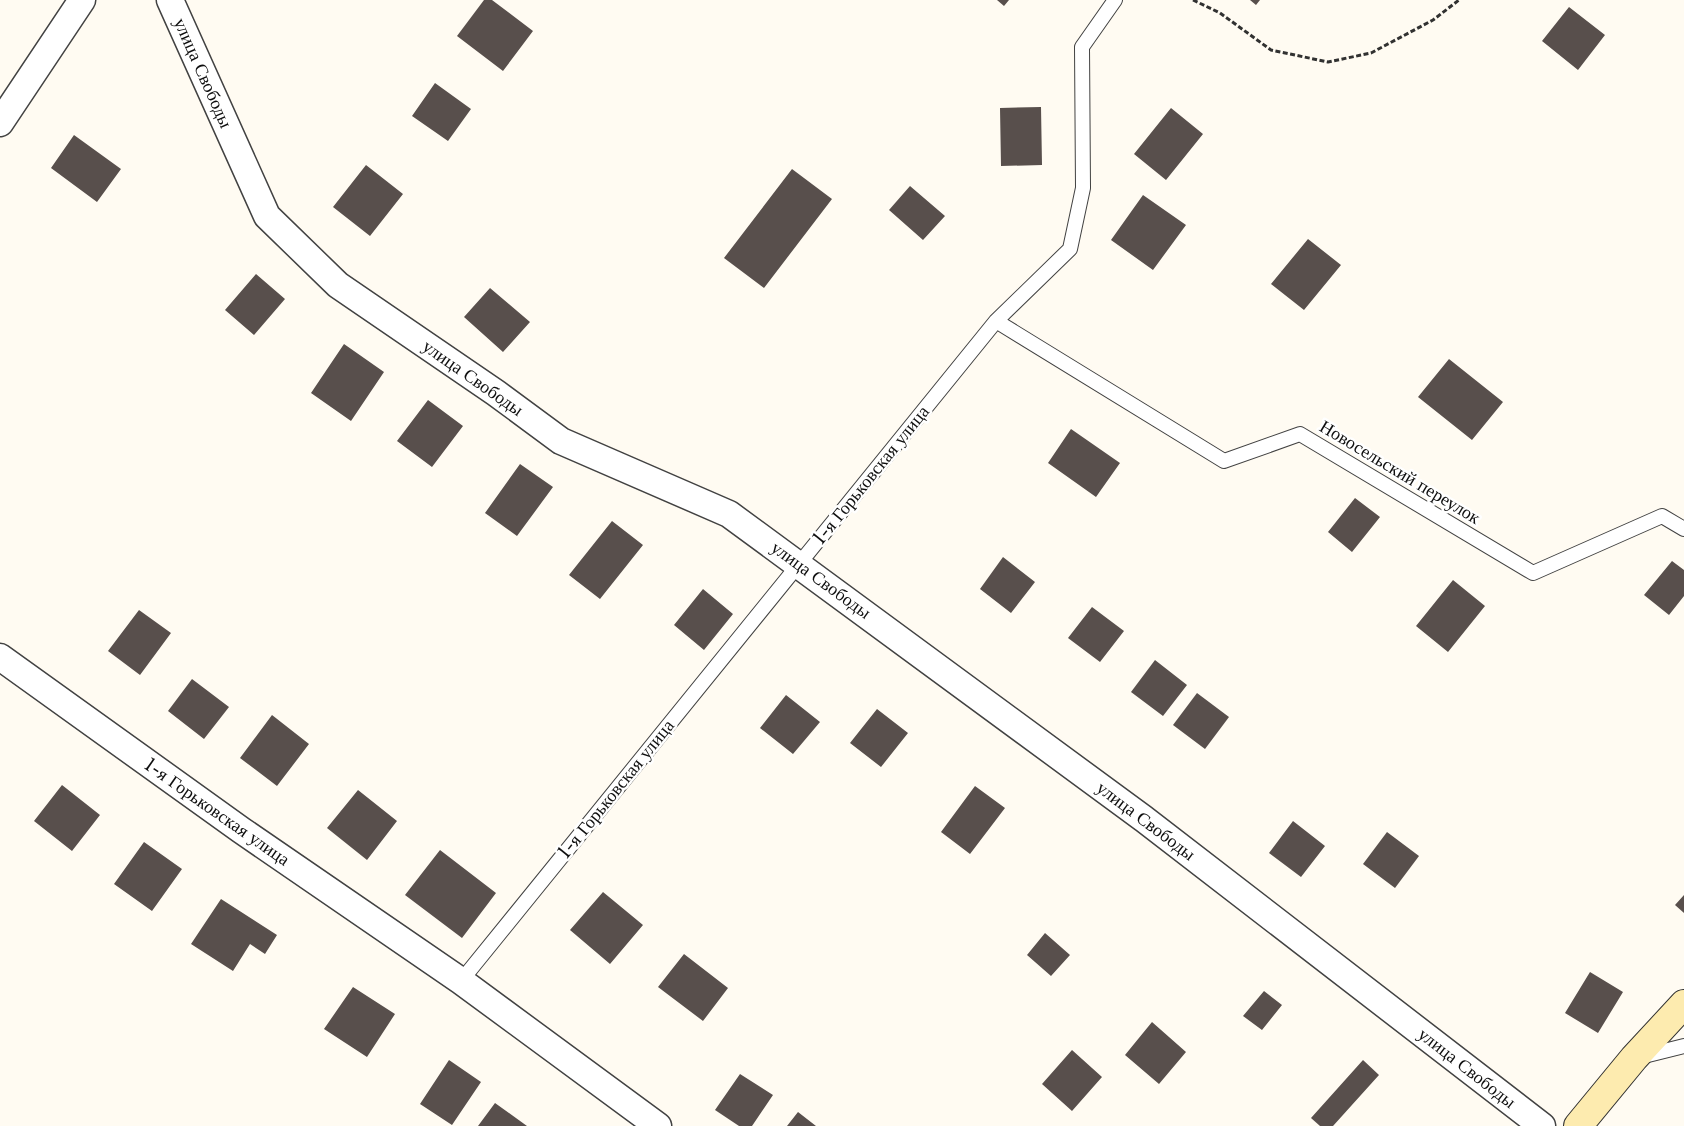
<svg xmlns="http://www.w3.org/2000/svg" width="1684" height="1126" viewBox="0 0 1684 1126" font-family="'Libre Baskerville',serif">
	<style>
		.building { fill: #584f4c }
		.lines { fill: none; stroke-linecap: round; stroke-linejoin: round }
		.lane-casing { stroke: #424242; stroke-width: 16 }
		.street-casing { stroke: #424242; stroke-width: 29 }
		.secondary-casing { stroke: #313131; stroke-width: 30 }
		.path { stroke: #313131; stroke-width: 3; stroke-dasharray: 5 2.5; stroke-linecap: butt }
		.lane { stroke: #fff; stroke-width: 14 }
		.street { stroke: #fff; stroke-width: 26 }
		.secondary { stroke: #fdebaf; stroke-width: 28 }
		.labels { text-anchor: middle; stroke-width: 5; stroke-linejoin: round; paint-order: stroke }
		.street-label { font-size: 18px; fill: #0f0f0f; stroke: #fff }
	</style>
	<rect width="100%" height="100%" fill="#fffbf2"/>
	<path class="building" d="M484 0H492L533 31 503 71 457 36Z
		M997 0H1009L1004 6Z
		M1250 0H1260L1256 5Z
		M1569 7 1605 35 1578 70 1542 41Z
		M435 83 471 109 448 141 412 116Z
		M1041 107 1042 165 1001 166 1000 108Z
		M1171 108 1203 134 1166 180 1134 154Z
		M74 135 121 169 97 202 51 168Z
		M366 165 403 194 370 236 333 207Z
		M792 169 832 199 764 288 724 258Z
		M910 186 945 216 923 240 889 210Z
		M1143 195 1186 225 1153 270 1111 240Z
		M1308 239 1341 265 1304 310 1271 284Z
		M256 274 285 299 254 335 225 310Z
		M490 288 530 322 503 352 464 317Z
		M344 344 384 372 351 421 311 393Z
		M1449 359 1503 402 1472 440 1418 397Z
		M428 400 463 426 432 467 397 441Z
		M1071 429 1120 463 1096 497 1048 463Z
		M520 464 553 487 517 536 485 513Z
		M1355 498 1380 517 1352 552 1328 532Z
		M612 521 643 545 600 599 569 575Z
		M1003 557 1035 582 1011 613 980 589Z
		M1672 561 1684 570V596L1669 615 1644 595Z
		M1453 580 1485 606 1448 652 1416 626Z
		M703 589 733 614 704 650 674 625Z
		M1092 607 1124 631 1100 662 1068 638Z
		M139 610 171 633 140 675 108 651Z
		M1155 660 1187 685 1163 716 1131 692Z
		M192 679 229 707 204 739 168 711Z
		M1197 693 1229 717 1205 749 1173 725Z
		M786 695 820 722 793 754 760 728Z
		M877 709 908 733 881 767 850 743Z
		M272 715 309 744 277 786 240 758Z
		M62 785 100 815 72 851 34 821Z
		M975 786 1005 808 970 854 941 832Z
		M358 790 397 821 367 860 327 828Z
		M1293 821 1325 846 1301 877 1269 853Z
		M1387 832 1419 856 1395 888 1363 864Z
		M144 842 182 869 152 911 114 884Z
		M440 850 496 893 462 938 405 895Z
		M603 892 643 925 610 964 570 930Z
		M1684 895V913L1675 905Z
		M221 899 277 935 265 954 250 944 233 971 191 944Z
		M1045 933 1070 955 1051 976 1027 955Z
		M684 954 728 988 703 1021 658 987Z
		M1590 972 1623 992 1598 1033 1565 1013Z
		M353 987 395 1014 367 1057 324 1029Z
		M1264 991 1282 1005 1262 1030 1243 1016Z
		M1152 1022 1186 1052 1159 1084 1125 1055Z
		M1072 1050 1102 1077 1072 1111 1042 1084Z
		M449 1060 481 1082 452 1125 420 1104Z
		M1363 1060 1379 1075 1333 1126H1320L1311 1118Z
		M740 1074 773 1095 752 1126H739L715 1110Z
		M495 1103 527 1126H478Z
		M798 1112 816 1126H787Z"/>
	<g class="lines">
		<g class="lane-casing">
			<path id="lane" d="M996 321 1224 461 1300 434 1533 573 1662 516 1684 529
				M461 981 996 321 1070 249 1083 188 1082 47 1115 0
				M1640 1057 1684 1046"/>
		</g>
		<g class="street-casing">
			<path id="street" d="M170 0 267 216 338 285 496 393 561 441 729 514 1144 819 1542 1126
				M0 123 82 0
				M0 657 241 830 461 981 658 1126"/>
		</g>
		<g class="secondary-casing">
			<path id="secondary" d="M1578 1126 1634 1058 1684 1004"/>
		</g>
		<path class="path" d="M1193 0 1220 13 1271 50 1328 62 1371 53 1433 20 1459 0"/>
		<use href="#lane" class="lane"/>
		<use href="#street" class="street"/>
		<use href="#secondary" class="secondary"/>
	</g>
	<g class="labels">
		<g class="street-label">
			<text transform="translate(203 73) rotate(66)" y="6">улица Свободы</text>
			<text transform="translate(473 378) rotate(35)" y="6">улица Свободы</text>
			<text transform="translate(1400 472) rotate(31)" y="6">Новосельский переулок</text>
			<text transform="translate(871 475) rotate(-51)" y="6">1-я Горьковская улица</text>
			<text transform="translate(821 580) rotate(36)" y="6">улица Свободы</text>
			<text transform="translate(616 789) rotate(-51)" y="6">1-я Горьковская улица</text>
			<text transform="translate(217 812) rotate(35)" y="6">1-я Горьковская улица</text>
			<text transform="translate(1146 821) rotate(37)" y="6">улица Свободы</text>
			<text transform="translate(1467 1068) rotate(38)" y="6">улица Свободы</text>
		</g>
	</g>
</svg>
